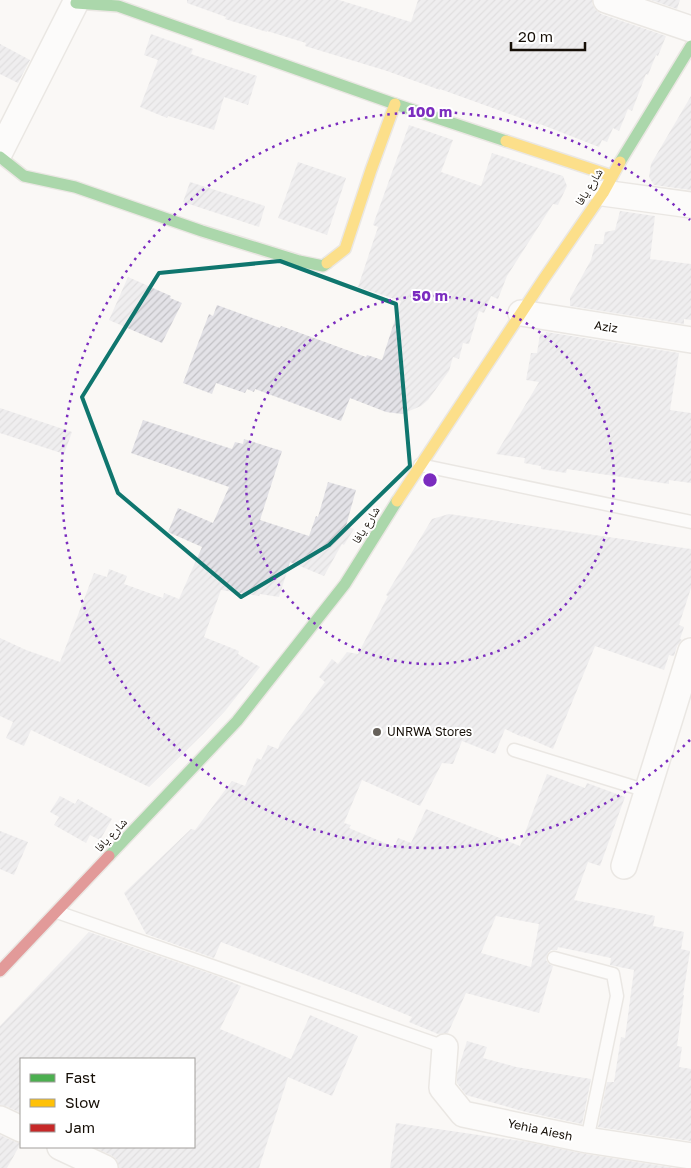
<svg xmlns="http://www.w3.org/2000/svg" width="691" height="1168" viewBox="0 0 691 1168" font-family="'Golos Text','Noto Naskh Arabic',sans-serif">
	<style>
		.building { fill: url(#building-hatch); fill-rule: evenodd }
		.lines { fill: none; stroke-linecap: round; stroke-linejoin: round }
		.lane-casing { stroke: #d8d3cd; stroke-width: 15 }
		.street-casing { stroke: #d8d3cd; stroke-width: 28 }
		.fast-casing { stroke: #d8d3cd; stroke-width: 14 }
		.slow-casing { stroke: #d8d3cd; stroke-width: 14 }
		.jam-casing { stroke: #d8d3cd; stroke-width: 14 }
		.lane { stroke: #fefefe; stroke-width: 12 }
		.street { stroke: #fefefe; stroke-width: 25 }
		.fast { stroke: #4caf50; stroke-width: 11 }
		.slow { stroke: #ffc107; stroke-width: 11 }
		.jam { stroke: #c62828; stroke-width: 11 }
		.marked { fill: none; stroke: #0f766e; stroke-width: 4; stroke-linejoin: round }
		.ring { fill: none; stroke: #7b2cbf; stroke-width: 2.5; stroke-dasharray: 2.5 5 }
		.poi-dot { fill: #66615a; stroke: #fff; stroke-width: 2 }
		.labels { text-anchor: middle; stroke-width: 4; stroke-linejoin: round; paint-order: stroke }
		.street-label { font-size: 12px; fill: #160f07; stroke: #fff }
		.poi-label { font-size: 12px; fill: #160f07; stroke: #fff; text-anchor: start }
		.centre { fill: #7b2cbf; stroke: #fff; stroke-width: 2.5 }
		.ring-label { font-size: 15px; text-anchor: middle; font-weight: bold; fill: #7b2cbf; stroke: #fff; stroke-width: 4; stroke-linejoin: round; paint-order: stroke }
	</style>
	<defs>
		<pattern id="building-hatch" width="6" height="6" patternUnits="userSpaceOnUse" patternTransform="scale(1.25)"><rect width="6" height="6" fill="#e3e2e7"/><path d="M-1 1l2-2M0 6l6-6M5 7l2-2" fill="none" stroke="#c2c1c5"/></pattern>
	</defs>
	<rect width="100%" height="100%" fill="#faf8f5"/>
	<path class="building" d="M187 0H339L411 22 418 0H592V3L595 9 601 14 666 36 658 56 656 55 648 75 646 74 632 111 628 109 619 131 613 128 607 142 602 140 599 147 540 124V125L440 89V90L387 71 305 46 306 43 267 31V32L225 19 226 17 187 3Z
		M651 0H680L677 9Z
		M151 34 193 49 191 54 257 76 248 105 224 97 214 130 168 116 167 118 140 107 158 60 144 55Z
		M0 44 30 60 18 83 0 74Z
		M691 96V190L654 185 649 177 651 164Z
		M409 125 453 140 441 172 481 186 492 153 563 176 567 186 558 205 553 204 507 276 498 299 491 296 484 313 479 311 469 344 463 343 459 359 453 357 449 371 428 400 421 406 402 414 386 412 350 398 341 421 255 389 254 392 247 389 245 393 216 383 212 394 183 383 209 314 213 316 217 305 280 328 281 326 366 357 367 355 382 360 401 301 358 287 378 227 373 225Z
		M298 162 346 178 327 235 278 218Z
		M190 182 265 206 259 227 183 202Z
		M620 211 655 216 650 259 691 264V320L684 319V324L570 306V298L591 260 595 244H603L605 232 615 230Z
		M128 277 171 296 170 298 182 303 162 343 109 320Z
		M546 332 679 353 670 410 691 413V483L669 480V484L567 469 566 473 541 469V466L524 463 525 458 496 454 539 382 526 380 531 353H537L540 334 546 335Z
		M0 408 72 432 64 454 0 433Z
		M143 420 232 449 235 442 243 444 244 439 282 451 260 520 309 536 316 516 318 517 328 482 356 490 346 526 354 529 344 545 342 544 324 576 290 562 279 597 260 594 259 596 221 590 204 637 239 651 238 654 260 667 225 711 203 734 149 787 31 730 24 746 6 738 13 722 0 716V638L26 650 60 662 94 573 107 577 109 569 127 576 124 584 163 598 164 593 179 599 202 547 168 532 178 508 213 523 229 487 131 453Z
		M449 514 691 549V588L679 625 684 627 680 639 682 640 677 646 674 656 669 655 664 670 595 646 553 749 523 736 522 737 505 729 495 754 462 741 453 764 442 763 420 806 362 780 344 823 351 825 349 828 394 847 398 838 411 843 426 809 520 846 547 774 585 788 587 783 625 797 600 866 588 862 574 900 655 916 653 926 684 932 681 949 690 951 683 995H684L677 1046 682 1047 679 1067 691 1069V1141L598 1127 607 1082H614L621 1037 625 1038 634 970 610 965 611 958 558 947 557 950H551L548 953 546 960 549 964 553 966 539 1013 466 993 448 1033 438 1034 409 1022 412 1017 366 998 221 942 214 958 146 934 124 893 191 829 195 830 232 781 245 786 257 758 261 760 268 745 278 749 280 743 325 682 319 677 332 659 338 664 347 652 358 654 388 596 386 595 432 519ZM496 916 539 924 531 967 481 953Z
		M60 796 75 804 78 799 112 819 100 840 90 835 86 843 54 825 59 817 50 812Z
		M0 831 28 842 14 875 0 869Z
		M89 932 220 977 241 986 220 1029 291 1059 310 1015 358 1036 332 1096 288 1077 259 1168H119L117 1160 111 1155 93 1147H194V1059H21V1113L6 1106 0 1105V1026Z
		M467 1041 487 1047 483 1058 516 1067 591 1079 582 1124 526 1112 466 1095 457 1083V1073Z
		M396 1123 528 1142 585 1154 674 1168H390Z
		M0 1135 15 1142 21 1143 7 1168H0Z"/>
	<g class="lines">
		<g class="lane-casing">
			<path id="lane" d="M420 465 691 522
				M514 750 647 791
				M57 912 445 1047
				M554 958 613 974 617 996 587 1140"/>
		</g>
		<g class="street-casing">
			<path id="street" d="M606 0 691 29
				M0 152 77 0
				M603 193 691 205
				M521 313 691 340
				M624 866 691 651
				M445 1047 442 1088 463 1114 587 1140 691 1156
				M0 1119 21 1129
				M60 1147 105 1168"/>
		</g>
		<g class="fast-casing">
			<path id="fast" d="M76 3 118 6 395 104 506 141
				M0 157 24 176 75 187 202 231 299 261 323 266 327 263
				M620 162 691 46
				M109 856 237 721 345 584 397 501"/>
		</g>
		<g class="slow-casing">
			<path id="slow" d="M506 141 612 176
				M327 263 345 249 371 170 395 104
				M397 501 543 280 603 193 620 162"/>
		</g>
		<g class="jam-casing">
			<path id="jam" d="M0 971 109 856"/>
		</g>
		<use href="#lane" class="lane"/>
		<use href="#street" class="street"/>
		<use href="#fast" class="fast"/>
		<use href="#slow" class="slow"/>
		<use href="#jam" class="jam"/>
	</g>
	<path d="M0 0H691V1168H0ZM280 261 396 304 410 466 329 545 241 597 118 493 82 397 159 273Z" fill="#faf8f5" fill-opacity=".55" fill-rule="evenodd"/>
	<path class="marked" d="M280 261 396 304 410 466 329 545 241 597 118 493 82 397 159 273Z"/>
	<g class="ring">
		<circle cx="430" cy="480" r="184"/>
		<path d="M690 740A368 368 0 1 1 690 220"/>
	</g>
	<circle class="poi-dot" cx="377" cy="732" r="5"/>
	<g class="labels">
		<g class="street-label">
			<text transform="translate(589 187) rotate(-58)" y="4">شارع يافا</text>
			<text transform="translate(606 327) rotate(9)" y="4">Aziz</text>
			<text transform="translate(366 525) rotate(-58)" y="4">شارع يافا</text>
			<text transform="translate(111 835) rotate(-47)" y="4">شارع يافا</text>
			<text transform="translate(540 1130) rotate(12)" y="4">Yehia Aiesh</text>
		</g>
		<g class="poi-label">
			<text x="387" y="736">UNRWA Stores</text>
		</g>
	</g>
	<circle cx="430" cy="480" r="8" class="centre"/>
	<g class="ring-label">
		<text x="430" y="117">100 m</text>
		<text x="430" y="301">50 m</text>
	</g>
	<rect x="20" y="1058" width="175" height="90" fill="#ffffff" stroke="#a29f9c"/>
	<rect x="30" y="1074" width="25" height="8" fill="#4caf50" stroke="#a29f9c"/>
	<text x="65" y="1083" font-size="15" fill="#160f07">Fast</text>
	<rect x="30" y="1099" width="25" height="8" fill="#ffc107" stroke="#a29f9c"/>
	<text x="65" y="1108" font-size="15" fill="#160f07">Slow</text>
	<rect x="30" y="1124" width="25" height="8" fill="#c62828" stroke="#a29f9c"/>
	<text x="65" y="1133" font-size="15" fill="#160f07">Jam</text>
	<path d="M511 42v8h74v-8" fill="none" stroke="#160f07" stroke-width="2.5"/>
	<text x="518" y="42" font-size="15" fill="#160f07" stroke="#ffffff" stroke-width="4" paint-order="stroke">20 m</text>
</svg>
